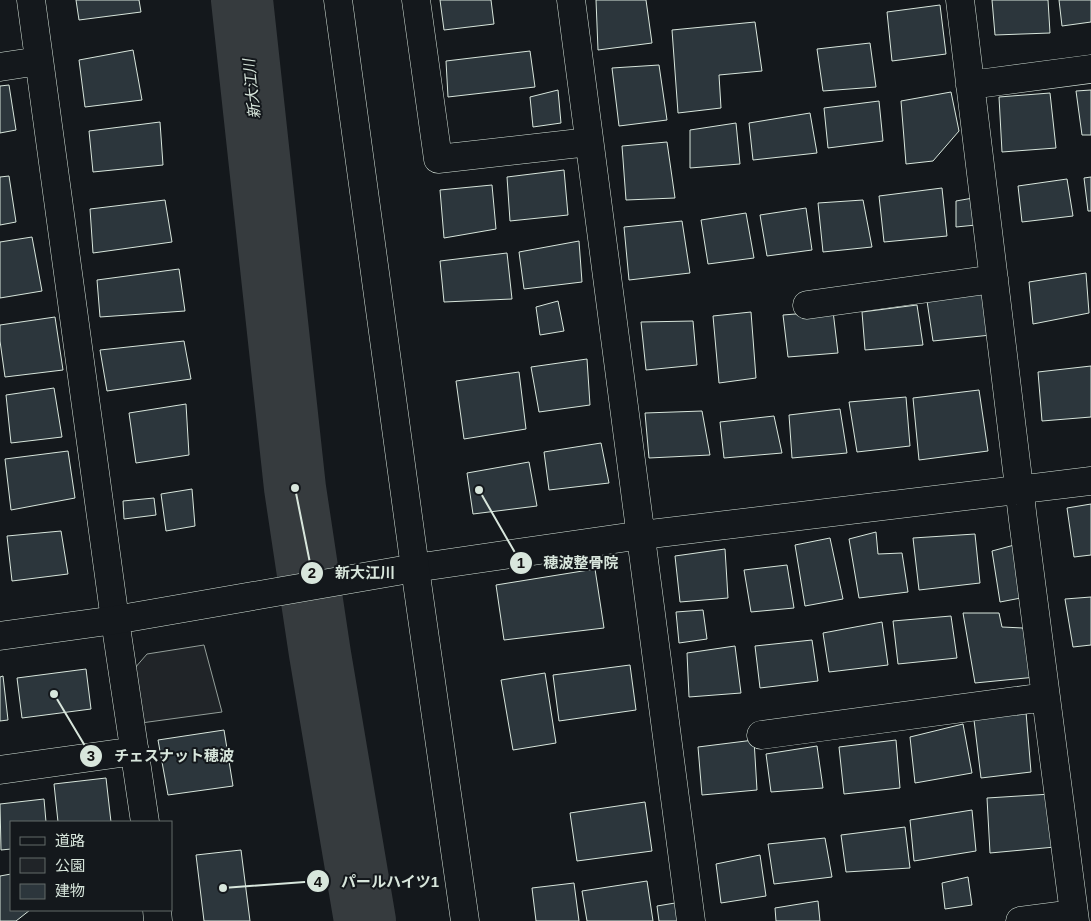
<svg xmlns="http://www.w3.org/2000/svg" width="1091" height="921" viewBox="0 0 1091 921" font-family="Helvetica,'Noto Sans JP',sans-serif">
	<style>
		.green { fill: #202428; stroke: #939e99 }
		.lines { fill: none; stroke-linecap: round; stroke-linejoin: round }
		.river { stroke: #363b3e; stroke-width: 62 }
		.building { fill: #2c363c; stroke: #d8e6dc }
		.street-casing { stroke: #d8e6dc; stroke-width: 29 }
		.secondary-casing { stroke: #d8e6dc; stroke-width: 29 }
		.street { stroke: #14181c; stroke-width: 28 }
		.secondary { stroke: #14181c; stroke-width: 28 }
		.labels { text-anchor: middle; stroke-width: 4; stroke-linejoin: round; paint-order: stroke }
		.water-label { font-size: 15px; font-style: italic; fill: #d8e6dc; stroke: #14181c }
		.leader { fill: none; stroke: #d8e6dc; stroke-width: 2 }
		.callout-dot { fill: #d8e6dc; stroke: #14181c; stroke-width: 2 }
		.mark-label { font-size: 15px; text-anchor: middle; font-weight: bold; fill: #111 }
		.callout-label { font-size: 15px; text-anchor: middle; font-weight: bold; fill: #d8e6dc; stroke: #14181c; stroke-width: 4; stroke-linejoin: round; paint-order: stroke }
	</style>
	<rect width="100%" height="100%" fill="#14181c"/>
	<path class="green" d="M204 645 222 712 141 723 134 669 147 654Z"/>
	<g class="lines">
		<path class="river" d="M242 0 295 488 320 654 365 921"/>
	</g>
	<path class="building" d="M76 0H139L141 12 79 20Z
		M440 0H491L494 24 444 30Z
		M596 0H646L652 43 598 50Z
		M992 0H1048L1050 33 995 35Z
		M1059 0H1091V22L1062 26Z
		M940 5 946 54 892 61 887 12Z
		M755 22 762 71 719 75 721 108 678 113 672 30Z
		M870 43 876 87 823 91 817 49Z
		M133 50 142 100 85 107 79 60Z
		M530 51 535 87 448 97 446 61Z
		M659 65 667 120 619 126 612 68Z
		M9 85 16 130 0 133V86Z
		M558 90 561 123 533 127 530 97Z
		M1091 90V135H1082L1076 91Z
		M951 92 959 131 933 161 906 164 901 101Z
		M1050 93 1056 148 1002 152 999 97Z
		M879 101 883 141 828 148 824 108Z
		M810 113 817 153 753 160 749 123Z
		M160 122 163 165 93 172 89 131Z
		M736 123 740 164 690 168V130Z
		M667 142 675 198 626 200 622 146Z
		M564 170 568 215 510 221 507 177Z
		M9 176 16 222 0 225V177Z
		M1091 177V211H1088L1084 178Z
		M1067 179 1073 216 1022 222 1018 186Z
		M492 185 496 229 444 238 440 190Z
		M942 188 947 236 884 242 879 196Z
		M973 198 976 225 956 227V201Z
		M165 200 172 242 93 253 90 209Z
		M863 200 872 247 823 252 818 203Z
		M806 208 812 250 767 256 760 215Z
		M746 213 754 258 708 264 701 220Z
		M682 221 690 273 629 280 624 227Z
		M32 237 42 291 0 298V242Z
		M579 241 582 282 524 289 519 252Z
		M507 253 512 299 444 302 440 261Z
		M179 269 185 311 100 317 97 280Z
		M1086 273 1089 313 1033 324 1029 282Z
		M985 293 991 335 933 341 927 301Z
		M558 301 564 331 540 335 536 307Z
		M917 305 923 345 865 350 862 312Z
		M833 311 838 353 788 357 783 315Z
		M751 312 756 378 719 383 713 316Z
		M55 317 63 370 5 377 0 341V325Z
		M693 321 697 365 646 370 641 322Z
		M184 341 191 379 107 391 100 350Z
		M587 359 590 405 539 412 531 367Z
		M1091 366V417L1042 421 1038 372Z
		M519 372 526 429 464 439 456 381Z
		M54 388 62 437 11 443 6 395Z
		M979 390 988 451 919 460 913 398Z
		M906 397 910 446 857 452 849 402Z
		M186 404 189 455 136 463 129 413Z
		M840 409 847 453 792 458 789 415Z
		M702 411 710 455 649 458 645 413Z
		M774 416 782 453 724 458 720 422Z
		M601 443 609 483 549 490 544 452Z
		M68 451 75 498 11 510 5 459Z
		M529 462 537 506 473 514 467 473Z
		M192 489 195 526 166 531 161 494Z
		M154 498 156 515 124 519 123 501Z
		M1091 504V555L1074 557 1067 508Z
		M61 531 68 574 12 581 7 536Z
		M876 532 878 554 902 553 908 592 859 598 849 539Z
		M975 534 980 583 919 590 913 538Z
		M830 538 843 599 805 606 795 545Z
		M1018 544 1026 597 1000 602 992 551Z
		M725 549 728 598 680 602 675 556Z
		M787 565 794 608 751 612 744 570Z
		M595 569 604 628 504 640 496 585Z
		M1091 597V645L1073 647 1065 599Z
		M703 610 707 639 679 643 676 612Z
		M963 613H999L1002 627 1023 628 1036 677 975 683Z
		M951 616 957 658 898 664 893 621Z
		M882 622 888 665 829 672 823 633Z
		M812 640 818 681 760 688 755 646Z
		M735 646 741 693 689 697 687 653Z
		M630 665 636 710 559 721 553 675Z
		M86 669 91 709 22 718 17 678Z
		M545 673 556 743 513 750 501 680Z
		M3 676 8 720 0 721V677Z
		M1026 712 1031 772 981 778 974 720Z
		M963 724 972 773 915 783 910 737Z
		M224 730 233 786 168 795 158 740Z
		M754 740 757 790 702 795 698 747Z
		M896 740 900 788 844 794 839 747Z
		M817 746 823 788 771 792 766 754Z
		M106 778 111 822H58L54 784Z
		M1051 794 1055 847 990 853 987 798Z
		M44 799 46 822H11V849L1 850 0 804Z
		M645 802 652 851 577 861 570 813Z
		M972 810 976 851 914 861 910 820Z
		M905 827 910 868 846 872 841 835Z
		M825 838 832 877 774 884 768 844Z
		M241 850 250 921H204L196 855Z
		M760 855 766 896 721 903 716 864Z
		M11 874V910H30L16 921H0V876Z
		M968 877 972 905 945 909 942 883Z
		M647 881 653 921H587L582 891Z
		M574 883 579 921H536L532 888Z
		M818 901 820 921H776L775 908Z
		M681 902 684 921H659L657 906Z"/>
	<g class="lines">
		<g class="street-casing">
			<path id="street" d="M31 0 115 620 145 822
				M416 0 438 159 589 142
				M571 0 691 921
				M960 0 1023 520 1075 921
				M0 67 39 61
				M970 85 1091 69
				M807 305 994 279
				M415 568 642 535 1091 481
				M761 735 1046 697
				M0 770 135 751
				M157 910 158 921
				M1020 921 1074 914"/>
		</g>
		<g class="secondary-casing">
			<path id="secondary" d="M338 0 415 568 465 921
				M0 636 115 620 415 568"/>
		</g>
		<use href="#street" class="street"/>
		<use href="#secondary" class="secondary"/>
	</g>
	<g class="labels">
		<g class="water-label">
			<text transform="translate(252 89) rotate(-96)" y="5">新大江川</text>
		</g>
	</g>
	<path class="leader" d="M479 490L521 563M295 488L312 573M54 694L91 756M223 888L318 881"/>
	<g class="callout-dot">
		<circle cx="479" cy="490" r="5"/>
		<circle cx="295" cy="488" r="5"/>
		<circle cx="54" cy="694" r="5"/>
		<circle cx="223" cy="888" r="5"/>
		<circle cx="521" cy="563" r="12"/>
		<circle cx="312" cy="573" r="12"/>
		<circle cx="91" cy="756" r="12"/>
		<circle cx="318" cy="881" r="12"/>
	</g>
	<g class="mark-label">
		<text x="521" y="568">1</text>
		<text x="312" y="578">2</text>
		<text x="91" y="761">3</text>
		<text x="318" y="887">4</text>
	</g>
	<g class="callout-label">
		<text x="581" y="568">穂波整骨院</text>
		<text x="365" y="578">新大江川</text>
		<text x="174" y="761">チェスナット穂波</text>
		<text x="390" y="887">パールハイツ1</text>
	</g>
	<rect x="10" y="821" width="162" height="90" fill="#14181c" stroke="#626a69"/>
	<rect x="20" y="837" width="25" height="8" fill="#14181c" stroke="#626a69"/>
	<text x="55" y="846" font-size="15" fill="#d8e6dc">道路</text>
	<rect x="20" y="858" width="25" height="15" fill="#202428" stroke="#626a69"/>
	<text x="55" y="871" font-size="15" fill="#d8e6dc">公園</text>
	<rect x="20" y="884" width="25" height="15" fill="#2c363c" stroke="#626a69"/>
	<text x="55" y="896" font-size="15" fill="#d8e6dc">建物</text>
</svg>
